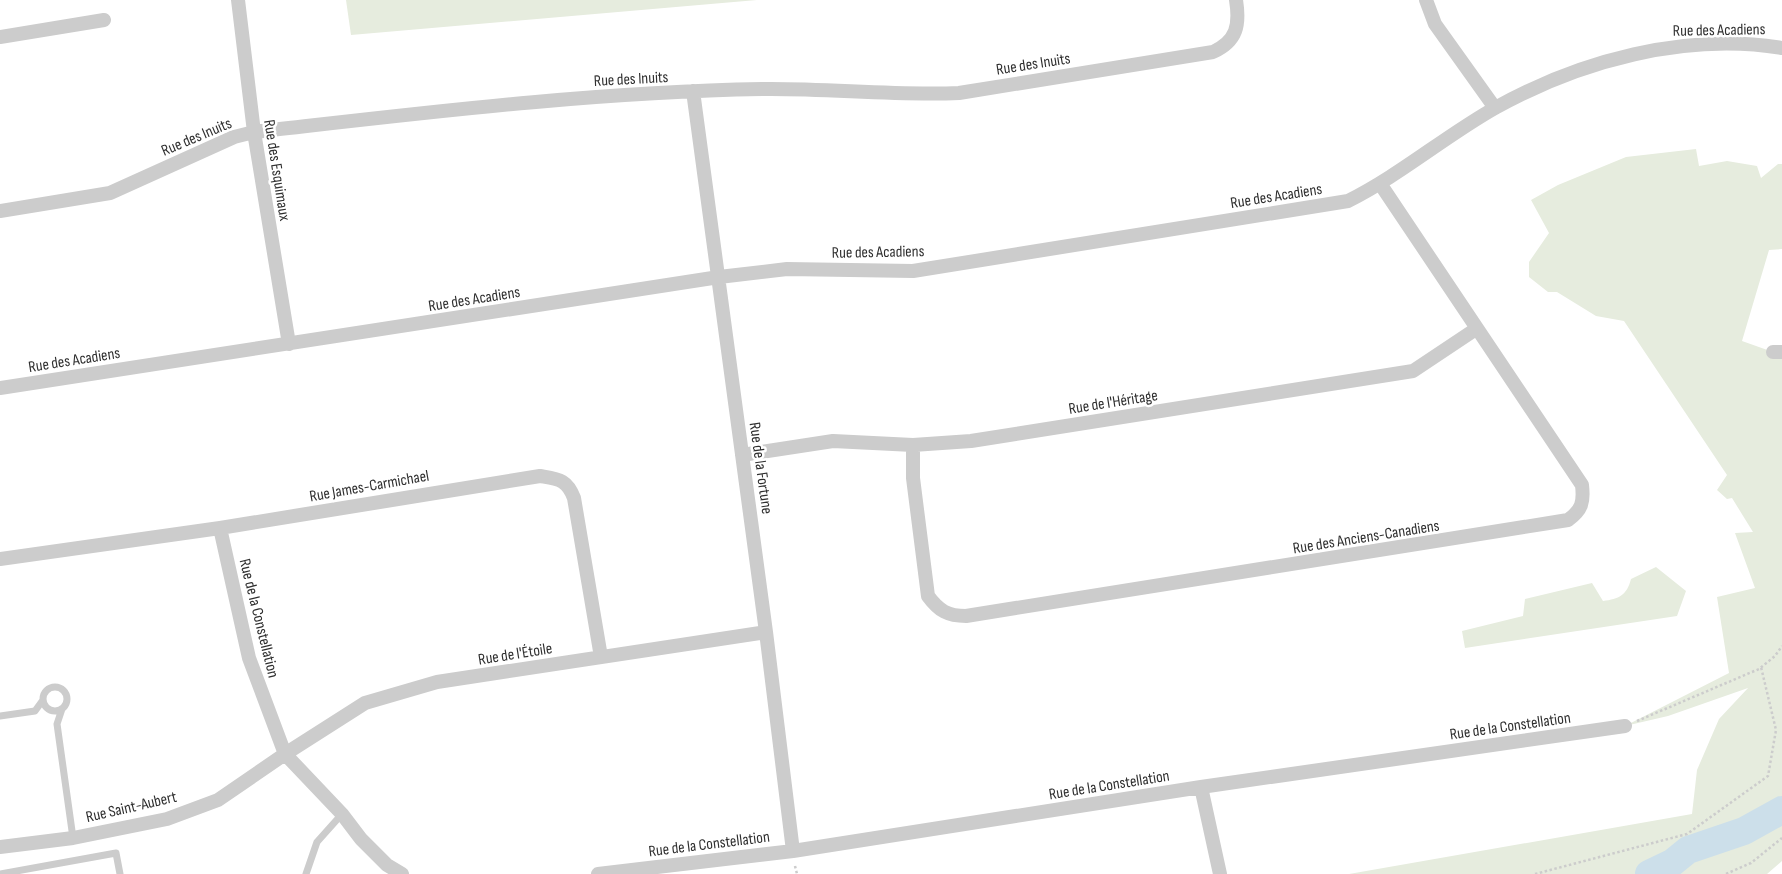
<svg xmlns="http://www.w3.org/2000/svg" width="1782" height="874" viewBox="0 0 1782 874" font-family="'Sofia Sans Condensed',sans-serif">
	<style>
		.green { fill: #e6ecde }
		.lines { fill: none; stroke-linecap: round; stroke-linejoin: round }
		.river { stroke: #ccdfea; stroke-width: 28 }
		.path { stroke: #ccc; stroke-width: 2.5; stroke-dasharray: 2.5 2.5; stroke-linecap: butt }
		.service { stroke: #ccc; stroke-width: 7 }
		.minor { stroke: #ccc; stroke-width: 14 }
		.labels { text-anchor: middle; stroke-width: 5; stroke-linejoin: round; paint-order: stroke }
		.street-label { font-size: 16px; fill: #2f2f2f; stroke: #fff }
	</style>
	<rect width="100%" height="100%" fill="#fff"/>
	<path class="green" d="M346 0H757L351 35Z
		M1696 149 1699 166 1727 161 1757 166 1761 178 1778 164H1782V249L1769 250 1742 341 1773 352H1782V861L1767 874H1349L1692 814 1697 770 1719 719 1748 688 1668 716 1625 726 1729 673 1717 597 1755 588 1735 533 1753 532 1732 498 1727 499 1717 490 1727 475 1624 321 1596 316 1557 292H1548L1529 277V262L1549 233 1531 200 1558 185 1626 157Z
		M1656 567 1686 591 1677 616 1465 648 1462 631 1523 616 1525 599 1592 583 1603 601C1619 599 1627 595 1631 579Z"/>
	<g class="lines">
		<path class="river" d="M1649 874 1672 863 1688 850 1744 831 1782 810"/>
		<path class="path" d="M1637 721 1759 669 1775 656 1782 646
			M795 866 797 874
			M1535 874 1687 834 1768 776 1776 730 1761 667
			M1726 874 1751 863 1782 838"/>
		<path class="service" d="M43 699a12 12 0 1 1 24 0a12 12 0 1 1-24 0Z
			M62 709 57 724 73 838
			M0 716 35 711 43 700
			M0 874 116 853 120 874
			M306 874 317 842 342 814"/>
		<path class="minor" d="M238 0 254 132 289 344
			M1426 0 1435 24 1495 108
			M0 37 104 20
			M693 91 766 632 793 851
			M0 211 110 193 234 137 254 132C423 113 592 92 762 89 828 88 893 96 959 93L1213 52C1237 41 1240 25 1236 0
			M1773 352H1782
			M0 388 719 277 787 269 913 271 1348 201C1400 175 1444 137 1495 108 1579 61 1686 32 1782 48
			M913 445V478L928 596C939 611 948 616 966 616L1568 520C1582 510 1584 502 1582 485L1381 185
			M742 455 833 441 913 445 971 441 1413 371 1476 329
			M220 528 249 658 285 754 342 814 361 839 387 865 402 874
			M0 559 220 528 540 476C558 479 567 479 574 498L601 657
			M1201 787 1220 874
			M0 847 73 838 167 819 218 800 285 754 365 703 437 682 766 632
			M598 874 793 851 1201 787 1625 726"/>
	</g>
	<g class="labels">
		<g class="street-label">
			<text transform="translate(1719 29) rotate(-1)" y="6">Rue des Acadiens</text>
			<text transform="translate(1033 63) rotate(-9)" y="6">Rue des Inuits</text>
			<text transform="translate(631 78) rotate(-3)" y="6">Rue des Inuits</text>
			<text transform="translate(196 136) rotate(-23)" y="6">Rue des Inuits</text>
			<text transform="translate(278 170) rotate(81)" y="6">Rue des Esquimaux</text>
			<text transform="translate(1276 195) rotate(-9)" y="6">Rue des Acadiens</text>
			<text transform="translate(878 251) rotate(-1)" y="6">Rue des Acadiens</text>
			<text transform="translate(474 298) rotate(-9)" y="6">Rue des Acadiens</text>
			<text transform="translate(74 359) rotate(-9)" y="6">Rue des Acadiens</text>
			<text transform="translate(1113 401) rotate(-9)" y="6">Rue de l'Héritage</text>
			<text transform="translate(762 468) rotate(82)" y="6">Rue de la Fortune</text>
			<text transform="translate(369 485) rotate(-10)" y="6">Rue James-Carmichael</text>
			<text transform="translate(1366 536) rotate(-9)" y="6">Rue des Anciens-Canadiens</text>
			<text transform="translate(260 618) rotate(76)" y="6">Rue de la Constellation</text>
			<text transform="translate(515 653) rotate(-9)" y="6">Rue de l'Étoile</text>
			<text transform="translate(1510 725) rotate(-8)" y="6">Rue de la Constellation</text>
			<text transform="translate(1109 784) rotate(-9)" y="6">Rue de la Constellation</text>
			<text transform="translate(131 806) rotate(-13)" y="6">Rue Saint-Aubert</text>
			<text transform="translate(709 843) rotate(-7)" y="6">Rue de la Constellation</text>
		</g>
	</g>
</svg>
